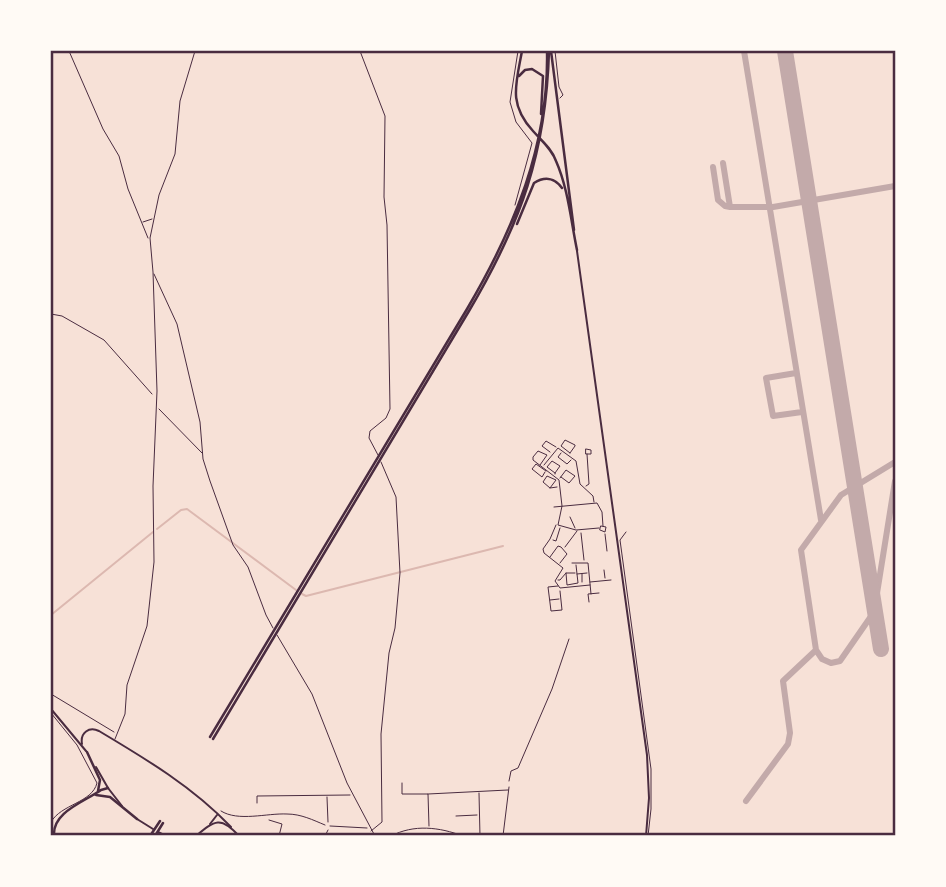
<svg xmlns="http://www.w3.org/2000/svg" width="946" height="887" viewBox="0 0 946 887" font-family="'Times New Roman',serif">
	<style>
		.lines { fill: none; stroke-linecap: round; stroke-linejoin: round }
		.stream { stroke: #dcb8b0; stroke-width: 2 }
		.taxiway { stroke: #c3aaaa; stroke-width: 6 }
		.runway { stroke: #c3aaaa; stroke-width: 16 }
		.path { stroke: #4a2c40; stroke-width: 1 }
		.minor { stroke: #4a2c40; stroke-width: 1 }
		.tertiary { stroke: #4a2c40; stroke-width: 2 }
		.secondary { stroke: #4a2c40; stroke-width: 2 }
		.trunk { stroke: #4a2c40; stroke-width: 2.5 }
		.neatline { fill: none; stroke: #4a2c40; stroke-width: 2.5 }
	</style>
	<rect width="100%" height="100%" fill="#f7e1d7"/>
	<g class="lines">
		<path class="stream" d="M157 529 181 510 187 509 296 590
			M302 594 306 596 503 546
			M51 615 153 532"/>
		<path class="taxiway" d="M744 51 821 520
			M723 163 730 207
			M713 167 718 200 725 206 730 207H773L895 186
			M796 373 766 378 773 416 802 412
			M895 462 841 495 801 550 816 650 822 659 831 663 840 661 874 612 895 481
			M746 801 788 744 790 733 783 681 816 650"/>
		<path class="runway" d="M785 51 881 649"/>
		<path class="path" d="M51 314 62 316 104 340 152 394
			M509 781 511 771 518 768 552 689 569 639
			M221 811C238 822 267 813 287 814 301 814 313 820 325 825
			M330 826 367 828"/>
		<path class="minor" d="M69 51 103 129 119 156 128 189 148 238
			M360 51 385 116 384 197 387 225 390 409 386 418 370 431 369 438 378 455
			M555 51 559 87 563 95 560 98
			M515 205 532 143 516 122 510 102 518 51
			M143 222 152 219
			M154 274 177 324 200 422 203 459 210 481 233 545 248 567 266 615 273 628
			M159 409 202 453
			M586 449 591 450V454H586Z
			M550 452 542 446 546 441 556 447
			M561 453 558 457 567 464 571 460
			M570 453 575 446V445L565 440 561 446 570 453
			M540 465 547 455 538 451 533 457V460L559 480 562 506 558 525 576 530 599 528
			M544 465 558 448 576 461 580 484 593 496 594 502
			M545 472 542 477 532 469 536 464 546 471
			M555 474V473L560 466 552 461 547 467 555 473
			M560 478 566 470 575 476 569 483 561 477
			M586 486 589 484 587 454
			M550 488 556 480 547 476 543 482 550 488 557 487
			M554 507 597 503 602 512 603 526
			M570 517 575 528
			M556 525 550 539 543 549 544 553 563 568 555 581 560 588 590 585
			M601 526 606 527 605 532 600 530Z
			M626 532 620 540 651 769V809L648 836
			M581 533 584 560
			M605 534 607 551
			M553 540 556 541 560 528
			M565 547 577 531
			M550 557 558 546 561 547 567 554 560 563
			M572 563H588L591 594
			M604 570 605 578
			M566 573 567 585 578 583 576 565
			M577 574 587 573
			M582 574V582
			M558 580H560L566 573H575
			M590 582 611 580
			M558 586 548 587 551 611 562 610 560 591
			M550 600 559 599
			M589 602 588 594 599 593
			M277 635 312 694 347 783 375 836
			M51 694 114 732
			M51 713 77 745 97 783C92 803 61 804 51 822
			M115 739 125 714 127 685 147 626 154 562 153 486 157 391 153 272 150 238 159 195 175 154 180 101 195 51
			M402 783V794H428L429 826
			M479 793 480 836
			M428 794 508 790
			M327 797 328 822
			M257 803V796L350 795
			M456 816 477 815
			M269 820 282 824 279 836
			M371 831 382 822 381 734 389 653 395 628 400 573 396 497 381 462
			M325 836 328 830
			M391 836C414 824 439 827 463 836
			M503 836 509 787"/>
		<path class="tertiary" d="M82 744C80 733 89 726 99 731 146 759 193 787 231 827
			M210 824 217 815"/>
		<path class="secondary" d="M577 251 647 755 649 798 646 836
			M51 709 86 751
			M96 767 108 788 122 806
			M137 819 153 829
			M158 832 166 836
			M196 836C215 820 221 816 239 836"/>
		<path class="trunk" d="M522 51C516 84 508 104 533 131 541 140 552 149 556 161 568 188 571 221 577 250
			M551 51 574 230
			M519 76 525 70 532 69 543 76 541 114
			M517 224 534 183C545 176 555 178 562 188
			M210 737 467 309C514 229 549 145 547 51
			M213 739 469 311C521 223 546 153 549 51
			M87 752 100 780 98 791
			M96 795 110 797 137 819
			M54 836C52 812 84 802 101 790L108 788
			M150 836 160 821
			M155 836 163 823"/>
	</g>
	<rect width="946" height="887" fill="none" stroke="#fffaf5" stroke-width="105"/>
	<rect x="52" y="52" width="842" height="782" class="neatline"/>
</svg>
